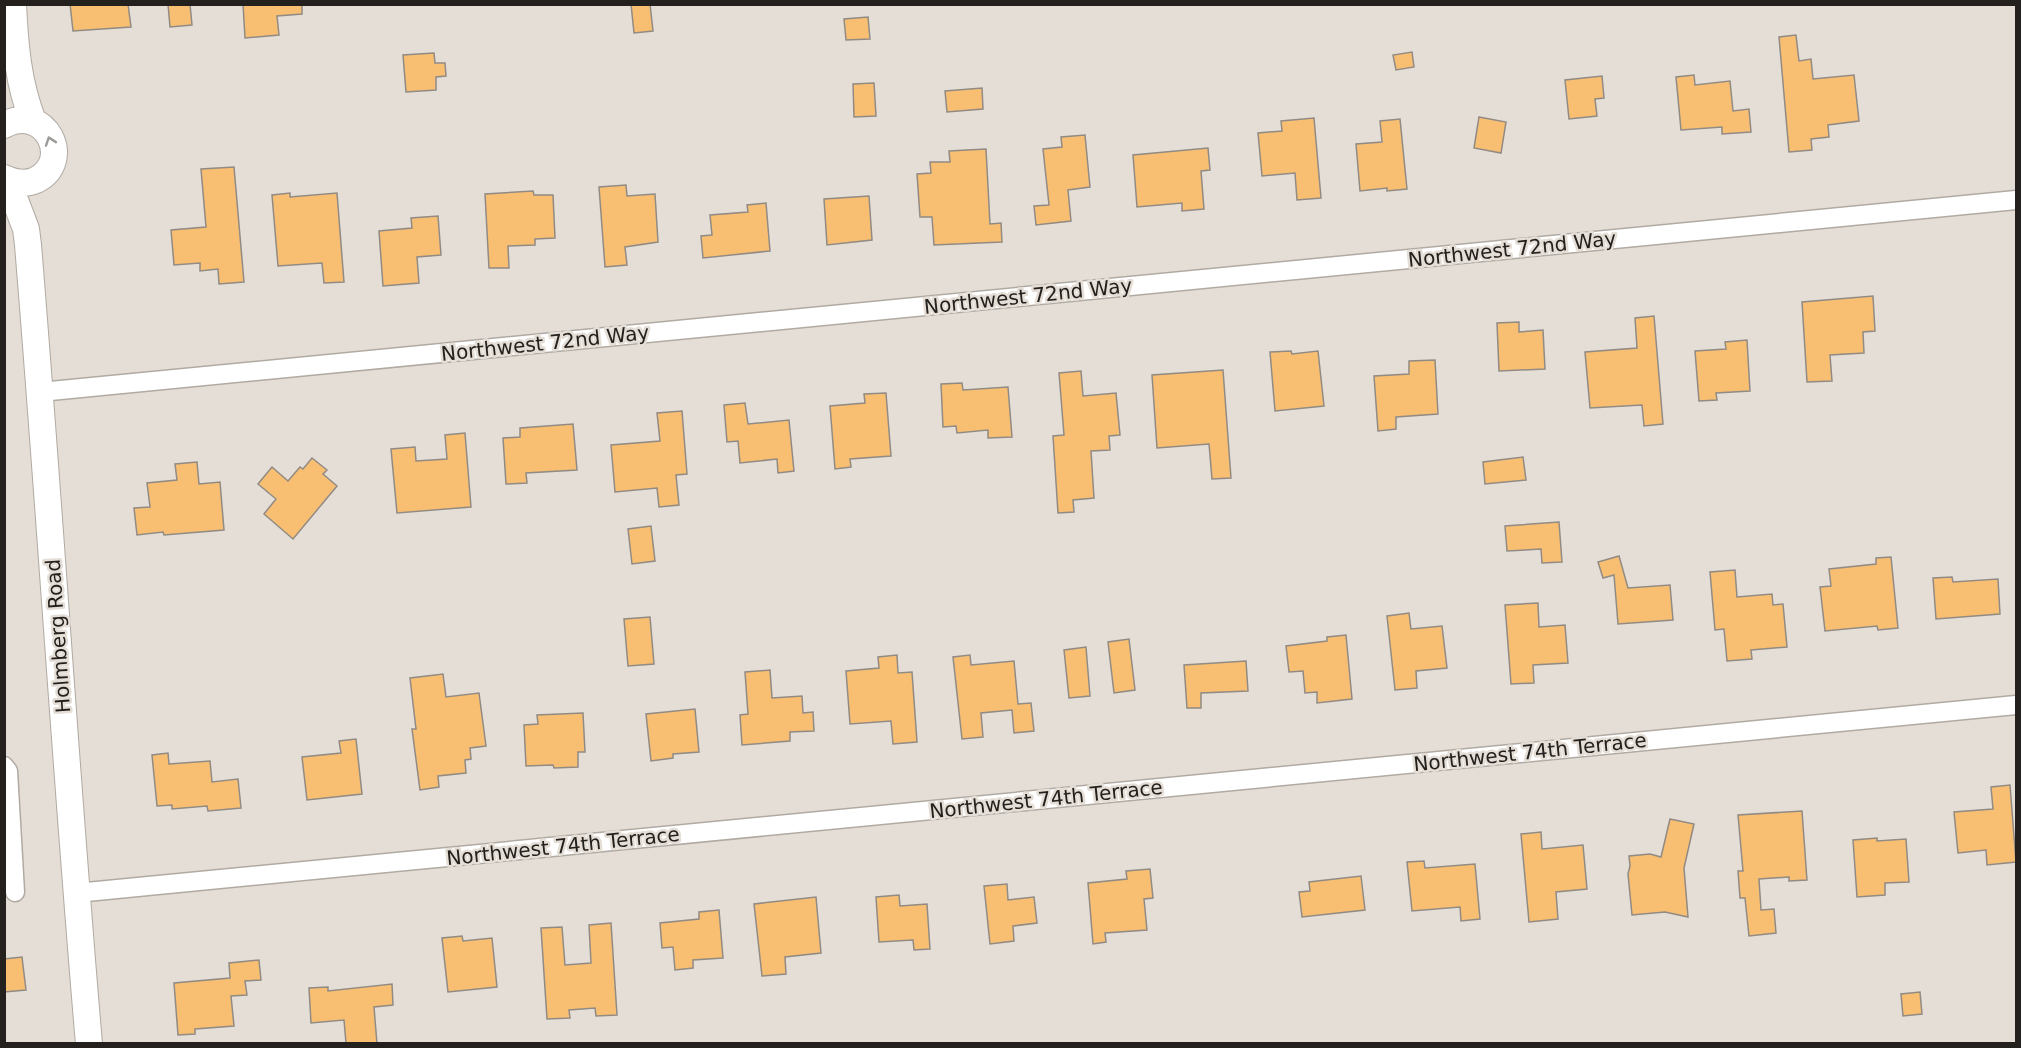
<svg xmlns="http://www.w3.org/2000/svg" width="2021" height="1048" viewBox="0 0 2021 1048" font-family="'DejaVu Sans',sans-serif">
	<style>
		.building { fill: #f8be72; stroke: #918b84; stroke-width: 1.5 }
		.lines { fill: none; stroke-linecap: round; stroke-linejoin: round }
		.street-casing { stroke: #b0aaa2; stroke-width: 21 }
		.secondary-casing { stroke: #b0aaa2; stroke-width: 28 }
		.street { stroke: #fff; stroke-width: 18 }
		.secondary { stroke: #fff; stroke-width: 26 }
		.oneway { stroke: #9c9b99 }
		.labels { text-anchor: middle; stroke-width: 5; stroke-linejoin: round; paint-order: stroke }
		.street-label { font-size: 20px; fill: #23201d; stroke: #e5ded6 }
	</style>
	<rect width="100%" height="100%" fill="#e5ded6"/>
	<path class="building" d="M70 4H128L131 27 73 31Z
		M168 4H190L192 25 170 27Z
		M243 4H302V14L277 16 279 35 245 38Z
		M631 4H650L653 31 634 33Z
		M868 17 870 39 846 40 844 19Z
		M1796 35 1799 61 1811 59 1813 79 1854 75 1859 121 1828 125 1829 137 1811 139 1812 150 1789 152 1779 37Z
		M1412 52 1414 67 1396 70 1393 55Z
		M434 53 435 63H445L446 76 436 77V90L406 92 403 55Z
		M1694 75 1695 85 1730 81 1733 111 1749 109 1751 132 1722 134V127L1681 130 1676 77Z
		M1602 76 1604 98 1595 99 1597 116 1569 119 1565 80Z
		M874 83 876 116 854 117 853 84Z
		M982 88 983 109 947 112 945 91Z
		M1479 117 1506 122 1501 153 1474 148Z
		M1314 118 1321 198 1297 200 1295 173 1262 176 1258 133 1282 131 1281 121Z
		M1400 119 1407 189 1387 191V188L1360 191 1356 144 1382 142 1380 121Z
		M1085 135 1090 187 1068 190 1071 221 1036 225 1034 206 1049 205 1043 149 1062 147 1061 137Z
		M1208 148 1210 170 1201 171 1204 209 1182 211V203L1137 207 1133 155Z
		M986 149 990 224 1001 223 1002 242 934 245 932 217H920L917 174 931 173 930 162H950L949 151Z
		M234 167 244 282 219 284 218 269 200 271V263L174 265 171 230 206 227 201 169Z
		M626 185 627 196 655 194 658 242 625 247 627 265 605 267 599 187Z
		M533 191 534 195H553L555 238 535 239V245L508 246 509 268H489L485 194Z
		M290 193V197L337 193 344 282 324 283 322 263 278 266 272 195Z
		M869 196 872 240 827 245 824 199Z
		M766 203 770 251 703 258 701 236 712 235 710 215 748 212 747 205Z
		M438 216 441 255 417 257 419 283 383 286 379 231 412 228 411 218Z
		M1873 296 1875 331 1863 332 1864 353 1830 355 1832 381 1807 382 1802 302Z
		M1654 316 1663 424 1644 426 1642 405 1590 408 1585 352 1637 348 1635 318Z
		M1519 322V332L1543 330 1545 369 1499 371 1497 323Z
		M1747 340 1750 391 1716 393 1717 400 1699 401 1695 351 1726 349 1725 342Z
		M1291 351 1292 354 1318 351 1324 406 1275 411 1270 352Z
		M1435 360 1438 414 1396 417V429L1378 431 1374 376 1409 374V361Z
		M1223 370 1231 478 1212 479 1209 444 1157 448 1152 375Z
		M1081 371 1083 396 1116 393 1120 435 1109 436 1110 450 1091 451 1094 498 1073 500 1074 512 1058 513 1053 436 1064 435 1059 373Z
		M962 383 963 390 1008 387 1012 437 988 438V430L957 433 956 426 943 427 941 384Z
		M886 393 891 456 850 459 851 467 835 469 830 406 865 403 864 394Z
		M745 403 748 424 789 420 794 471 778 473 777 459 740 463 738 441 727 442 724 405Z
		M682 411 687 474 676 475 679 505 659 507 657 488 615 492 611 445 660 441 657 413Z
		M573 424 577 470 526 473 527 483 506 484 503 438 520 437V428Z
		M465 433 471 507 397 513 391 449 415 447 416 461 447 459 445 435Z
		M1523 457 1526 480 1485 484 1483 462Z
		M312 458 327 470 323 474 337 486 293 539 264 514 276 499 258 484 272 467 288 481 300 467 303 469Z
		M197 462 199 484 220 482 224 530 164 535 163 532 137 535 134 508 150 507 147 483 177 480 175 464Z
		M1559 522 1562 562 1542 563 1541 549 1507 551 1505 526Z
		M651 526 655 561 632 564 628 529Z
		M1619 556 1628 588 1670 585 1673 620 1618 624 1614 575 1603 578 1598 562Z
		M1891 557 1898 628 1878 630 1877 626 1825 631 1820 587 1831 586 1829 569 1876 564V558Z
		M1735 570 1737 597 1772 594 1773 605 1783 604 1787 647 1751 650 1752 659 1727 661 1724 629 1715 630 1710 572Z
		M1952 577 1953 582 1998 579 2000 614 1936 619 1933 578Z
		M1538 603 1539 627 1565 625 1568 663 1533 665 1534 683 1511 684 1505 605Z
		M1409 613 1411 629 1442 626 1447 668 1416 671 1417 688 1395 690 1387 616Z
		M650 617 654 664 628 666 624 619Z
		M1346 635 1352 699 1317 703V692L1305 693 1303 671 1289 672 1286 646 1327 641V637Z
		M1129 639 1135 690 1114 693 1108 642Z
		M1086 647 1090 696 1069 698 1064 650Z
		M897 655 898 673 912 672 917 742 893 744 891 721 850 724 846 671 879 668 878 657Z
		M970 655 971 665 1014 661 1018 704 1031 703 1034 731 1014 733 1012 710 981 713 983 737 962 739 953 657Z
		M1246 661 1248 691 1201 693V708H1187L1184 665Z
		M770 670 772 698 802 696 803 713 813 712 814 731 790 732V741L742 745 740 715 748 714 745 672Z
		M443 674 446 697 479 693 486 746 470 748 471 759 465 760 466 773 438 776 439 787 420 790 412 729H416L410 678Z
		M695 709 699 752 673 754V758L651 761 646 714Z
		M583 713 585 752H578V767L554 768 553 765 526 766 524 725 538 724 537 715Z
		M356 739 362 794 307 800 302 757 341 753 339 741Z
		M168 753 169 764 210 761 212 782 238 779 241 808 208 811 207 806 172 809V805L157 806 152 755Z
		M2010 785 2016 862 1987 865 1986 850 1958 853 1954 812 1993 809 1991 787Z
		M1802 811 1807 880 1789 881V877L1759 879 1761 910 1774 909 1776 933 1749 936 1745 898H1740L1738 871H1743L1738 815Z
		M1670 819 1694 824 1684 868 1688 917 1665 912 1632 915 1628 874 1630 866 1629 856 1650 854 1661 857Z
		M1541 832 1542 849 1583 845 1587 889 1556 892 1558 919 1529 922 1521 834Z
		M1877 838V841L1906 839 1909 882 1885 883V895L1857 897 1853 840Z
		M1424 861 1425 868 1475 864 1480 919 1461 921 1460 907 1412 911 1407 862Z
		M1150 869 1153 898 1144 899 1147 930 1105 933 1106 942 1093 944 1088 883 1127 879 1126 871Z
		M1361 876 1365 910 1302 917 1299 892 1310 891 1309 882Z
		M1007 884 1008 900 1034 897 1037 923 1013 926 1014 941 990 944 984 886Z
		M899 895 900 906 927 904 930 949 914 950 913 940 879 942 876 897Z
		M816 897 821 953 785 957 786 974 762 976 754 904Z
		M719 910 723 958 693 960V968L675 970 673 947 662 948 660 923 699 919V912Z
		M611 923 617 1015 596 1016 595 1008 569 1010 570 1018 547 1019 541 928 562 927 565 965 591 963 589 925Z
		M462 936 463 941 492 938 497 987 448 992 442 938Z
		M22 957 26 990 4 992V959Z
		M259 960 261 980 245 981 247 995 231 996 234 1026 195 1029V1034L178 1035 174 983 230 978 229 963Z
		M392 984 393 1005 374 1007 377 1044 346 1043 344 1020 311 1023 309 988 328 987V991Z
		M1920 992 1922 1014 1903 1016 1901 994Z"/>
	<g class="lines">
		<g class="street-casing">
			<path id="street" d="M40 392 2016 200
				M4 766 8 771 15 892
				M76 893 2016 705"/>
		</g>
		<g class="secondary-casing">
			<path id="secondary" d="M13 4C15 45 18 83 33 121
				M4 125C46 103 74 161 36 180 25 185 15 183 4 178
				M7 179 26 229 28 245C50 511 66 778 89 1044"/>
		</g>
		<use href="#street" class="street"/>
		<use href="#secondary" class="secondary"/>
	</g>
	<defs><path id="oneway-chevron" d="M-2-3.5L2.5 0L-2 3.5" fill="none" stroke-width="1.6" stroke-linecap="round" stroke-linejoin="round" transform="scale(1.5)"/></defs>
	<use class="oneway" href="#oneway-chevron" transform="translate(50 141) rotate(-109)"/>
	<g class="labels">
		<g class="street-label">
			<text transform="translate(1512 249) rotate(-6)" y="7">Northwest 72nd Way</text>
			<text transform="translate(1028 296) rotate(-6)" y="7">Northwest 72nd Way</text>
			<text transform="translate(545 343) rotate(-6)" y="7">Northwest 72nd Way</text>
			<text transform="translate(58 636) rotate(-94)" y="7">Holmberg Road</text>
			<text transform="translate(1530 752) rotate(-6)" y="7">Northwest 74th Terrace</text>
			<text transform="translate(1046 799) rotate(-6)" y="7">Northwest 74th Terrace</text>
			<text transform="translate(563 846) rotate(-6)" y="7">Northwest 74th Terrace</text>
		</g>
	</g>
	<rect width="2021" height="1048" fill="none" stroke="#23201d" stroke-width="12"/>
</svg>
